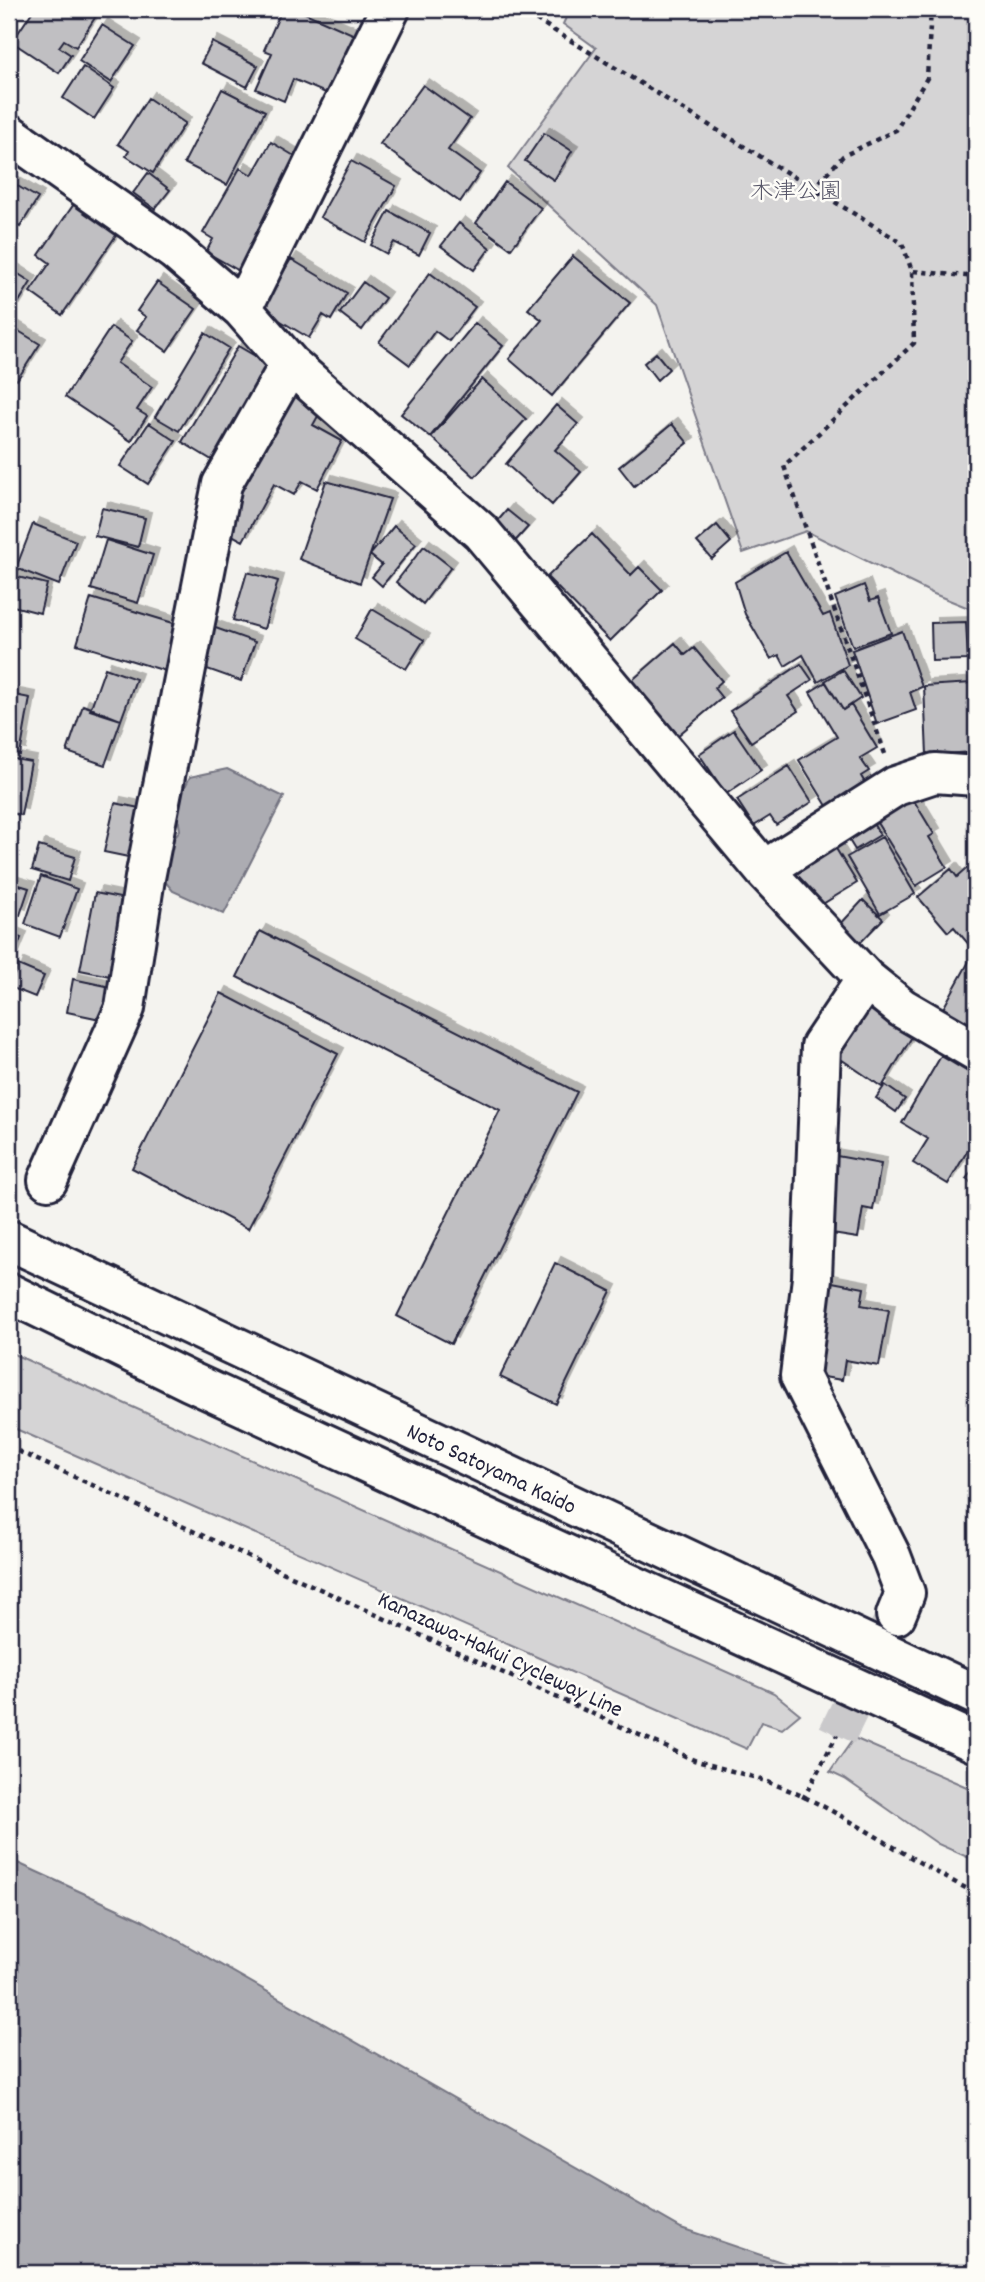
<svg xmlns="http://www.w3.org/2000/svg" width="985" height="2282" viewBox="0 0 985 2282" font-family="Dekko,'Klee One',sans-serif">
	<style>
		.green { fill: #d5d4d5; stroke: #7c7b88; stroke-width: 2 }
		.water { fill: #acacb2; stroke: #757582; stroke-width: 2 }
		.building { fill: #c0bfc2; stroke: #22223b; stroke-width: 2; filter: url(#shadow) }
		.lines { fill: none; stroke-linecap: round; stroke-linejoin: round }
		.minor-tunnel { stroke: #cac9cb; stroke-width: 38; stroke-dasharray: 38 19; stroke-linecap: butt }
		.minor-casing { stroke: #22223b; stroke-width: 44 }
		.highway-casing { stroke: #22223b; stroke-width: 44 }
		.path { stroke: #22223b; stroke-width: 4.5; stroke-dasharray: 5 5; stroke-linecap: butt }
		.minor { stroke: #fdfcf7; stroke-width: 38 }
		.highway { stroke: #fdfcf7; stroke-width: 38 }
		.labels { text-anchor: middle; stroke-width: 5; stroke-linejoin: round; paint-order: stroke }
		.park-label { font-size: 23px; fill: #585769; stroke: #fdfcf7 }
		.street-label { font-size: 23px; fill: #22223b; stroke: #fdfcf7 }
	</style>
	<defs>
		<filter id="shadow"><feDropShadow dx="6" dy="-6" stdDeviation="0" flood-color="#0004"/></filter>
	</defs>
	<rect width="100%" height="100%" fill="#f4f3ef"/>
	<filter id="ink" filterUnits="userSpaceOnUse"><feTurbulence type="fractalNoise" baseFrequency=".0143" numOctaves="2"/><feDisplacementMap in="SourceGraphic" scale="14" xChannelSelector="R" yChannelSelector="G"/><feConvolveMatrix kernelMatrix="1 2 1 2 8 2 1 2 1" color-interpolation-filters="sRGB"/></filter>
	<g filter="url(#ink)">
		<path class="green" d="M570 9H976V611L934 594 806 531 743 553 657 305 508 168 596 48 563 24Z
			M9 1352 774 1693 800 1714 782 1729 761 1722 747 1749 9 1426Z
			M854 1738 976 1791V1861L938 1844 845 1779 830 1772Z"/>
		<path class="water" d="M227 769 284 797 224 914 173 891 157 872 164 850 180 830 176 804 190 777Z
			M9 1859 142 1920 681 2228 814 2273H9Z"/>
		<path class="building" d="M34 9 100 10 76 47 64 40 59 47 71 55 59 73 12 42Z
			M282 9H296L355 35 328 94 293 79 284 101 256 89 272 53 264 50Z
			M102 25 135 46 111 82 79 61Z
			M212 42 258 66 247 87 201 63Z
			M83 67 114 88 94 119 63 98Z
			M423 85 470 119 448 150 480 173 460 202 380 144Z
			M222 89 265 111 227 185 184 163Z
			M148 98 185 123 153 173 126 156 129 151 118 144Z
			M544 133 572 151 554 180 525 161Z
			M271 142 306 163 243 273 206 252 213 239 203 233 240 168 252 175Z
			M351 161 396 186 365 242 320 217Z
			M148 173 170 190 155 209 133 193Z
			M9 181 38 198 20 227 9 220Z
			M505 182 541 208 511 249 476 223Z
			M74 204 117 234 62 315 30 292 50 263 39 255Z
			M389 211 430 233 419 255 394 242 387 254 371 245Z
			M459 223 490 248 474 270 441 246Z
			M573 256 630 303 552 396 509 359 542 320 528 309Z
			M291 259 347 293 331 320 323 315 309 338 261 309Z
			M9 268 31 282 14 310 9 307Z
			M430 273 475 307 449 341 435 331 410 365 379 342Z
			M157 282 196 309 167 351 137 330 146 317 137 311Z
			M363 282 385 298 362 330 340 313Z
			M475 323 503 346 430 437 401 414Z
			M12 327 40 344 17 380 9 375V332Z
			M111 327 132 341 117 363 152 387 137 410 147 416 131 441 65 397Z
			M205 333 229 348 179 431 155 417Z
			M238 346 281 371 225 468 182 442Z
			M656 353 669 369 657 380 644 363Z
			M482 379 526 419 475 477 431 437Z
			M290 392 322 409 313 425 342 441 317 489 302 481 294 495 274 484 243 541 217 527Z
			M556 405 578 424 555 450 581 472 552 505 506 464Z
			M149 423 176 441 148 484 120 466Z
			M672 424 688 443 634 486 619 467Z
			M326 481 390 499 360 583 299 559Z
			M102 508 145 518 138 547 95 536Z
			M507 510 528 527 510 547 490 530Z
			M33 524 76 541 59 585 16 568Z
			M717 525 731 542 712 559 697 542Z
			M394 526 416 544 382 586 372 577 382 565 370 555Z
			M592 534 631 575 639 567 662 590 610 641 547 577Z
			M106 540 153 555 138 603 91 589Z
			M424 546 451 567 423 604 396 582Z
			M786 552 823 616 830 613 848 665 818 682 803 655 785 666 779 655 771 659 745 614 735 582Z
			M247 572 278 581 264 629 233 620Z
			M9 575 47 584 40 613 9 605Z
			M864 585 870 601 878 598 891 633 853 647 835 597Z
			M91 598 183 626 169 672 77 644Z
			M372 609 424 640 406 669 355 639Z
			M966 622 968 660 932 661 931 623Z
			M207 625 255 642 241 681 193 664Z
			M902 631 922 687 910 692 916 710 877 724 852 650Z
			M675 643 685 655 694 648 722 681 714 688 722 698 676 737 629 683Z
			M801 664 812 680 788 696 798 711 751 742 730 711Z
			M105 668 136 679 121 720 90 710Z
			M843 670 861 698 843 710 825 681Z
			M826 682 843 710 851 705 877 748 860 758 869 771 861 776 865 783 827 806 799 760 837 737 810 692Z
			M972 683 974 752 927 755 924 686Z
			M9 694 30 698 20 755 9 753Z
			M83 705 121 720 105 765 67 752Z
			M734 730 761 770 726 794 699 754Z
			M9 758 31 762 21 815 9 813Z
			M789 766 812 802 776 825 770 816 754 826 737 800Z
			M908 791 934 834 929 837 947 867 916 886 871 813Z
			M115 803 149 810 138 859 104 852Z
			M869 817 880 835 855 850 844 832Z
			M882 837 915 894 880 914 847 857Z
			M39 846 75 857 68 881 32 870Z
			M835 847 857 883 816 908 787 859Z
			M973 863 976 867V953L954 927 948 932 918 897 951 869 957 877Z
			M41 876 77 889 60 937 25 924Z
			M9 882 29 888 20 915 9 911Z
			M95 893 130 900 115 977 80 970Z
			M863 900 883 919 857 946 837 928Z
			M260 931 577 1092 451 1344 397 1316 500 1110 237 977Z
			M9 933 21 938 9 968Z
			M972 956 976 959V1034L940 1014Z
			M18 965 44 976 35 997 10 987Z
			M73 979 111 987 105 1020 67 1012Z
			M221 993 338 1054 248 1229 132 1168Z
			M864 1006 913 1035 882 1087 832 1053Z
			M941 1056 976 1077V1136L948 1184 913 1163 928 1139 902 1123Z
			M885 1085 905 1099 896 1112 876 1098Z
			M826 1154 881 1164 873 1210 863 1208 858 1238 819 1232Z
			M976 1165V1186L966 1179Z
			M555 1263 611 1291 556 1404 500 1377Z
			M827 1281 864 1288 861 1305 889 1310 879 1366 845 1360 842 1380 805 1374Z"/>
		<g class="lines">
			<path class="minor-tunnel" d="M837 1735 893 1620"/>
			<g class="minor-casing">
				<path id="minor" d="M390 9 242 309 290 364 481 532 764 870 866 979 902 1008 976 1051
					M9 134 175 251 242 309
					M764 870 896 786 935 773 976 776
					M866 979 821 1046 812 1278 800 1376 891 1556 905 1593 896 1615
					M48 1180 125 1008 145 878 222 484 290 364"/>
			</g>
			<g class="highway-casing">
				<g id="highway">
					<path id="s1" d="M9 1240 976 1695"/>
					<path d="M9 1293 189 1381 976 1743"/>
				</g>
			</g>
			<path class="path" d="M519 9 902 243 912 271 976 277
				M813 189 843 156 896 130 927 78 931 9
				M885 754 784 466 914 343 912 271
				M9 1447 694 1760C719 1768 746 1774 771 1783 844 1810 907 1860 976 1893
				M803 1799 837 1735"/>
			<use href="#minor" class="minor"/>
			<use href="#highway" class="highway"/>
		</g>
	</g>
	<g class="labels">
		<g class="park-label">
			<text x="796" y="198">木津公園</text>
		</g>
		<g class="street-label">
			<text dy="8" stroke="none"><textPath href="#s1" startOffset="534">Noto Satoyama Kaido</textPath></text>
			<text transform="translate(501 1653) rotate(25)" y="8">Kanazawa-Hakui Cycleway Line</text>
		</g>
	</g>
	<rect width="985" height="2282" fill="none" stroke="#fdfcf7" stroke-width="35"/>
	<rect x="18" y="18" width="950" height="2247" fill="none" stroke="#22223b" stroke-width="2.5" filter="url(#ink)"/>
</svg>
